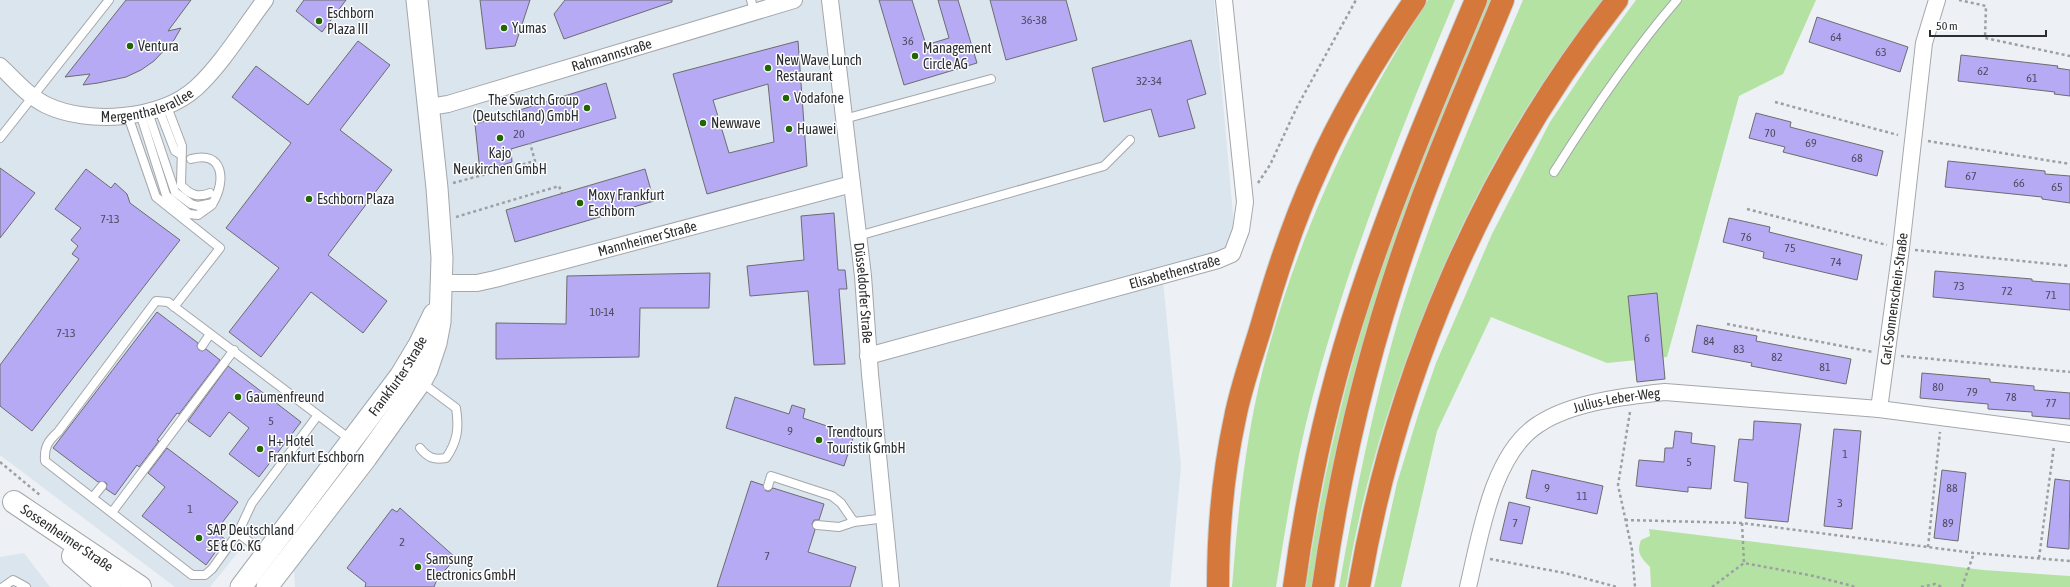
<svg xmlns="http://www.w3.org/2000/svg" width="2070" height="587" viewBox="0 0 2070 587" font-family="'Asap Condensed',sans-serif">
	<style>
		.built { fill: #dbe5ee }
		.green { fill: #b4e2a3 }
		.building { fill: #b6aaf4; stroke: #6c6c70; fill-rule: evenodd }
		.lines { fill: none; stroke-linecap: round; stroke-linejoin: round }
		.service-casing { stroke: #a4a7ab; stroke-width: 10 }
		.minor-casing { stroke: #a4a7ab; stroke-width: 18 }
		.tertiary-casing { stroke: #a4a7ab; stroke-width: 23 }
		.secondary-casing { stroke: #a4a7ab; stroke-width: 24 }
		.motorway-casing { stroke: #cccdcd; stroke-width: 24 }
		.path { stroke: #9da0a2; stroke-width: 2.5; stroke-dasharray: 3 3; stroke-linecap: butt }
		.service { stroke: #fff; stroke-width: 8 }
		.minor { stroke: #fff; stroke-width: 16 }
		.tertiary { stroke: #fff; stroke-width: 21 }
		.secondary { stroke: #fff; stroke-width: 22 }
		.motorway { stroke: #d4793b; stroke-width: 22 }
		.poi-dot { fill: #206700; stroke: #fcfdff; stroke-width: 1.5 }
		.labels { text-anchor: middle; stroke-width: 3; stroke-linejoin: round; paint-order: stroke }
		.number-label { font-size: 12px; fill: #4e4c60 }
		.poi-label { font-size: 14px; fill: #2c2d2e; stroke: #fcfdff; text-anchor: start }
		.street-label { font-size: 14px; fill: #2c2d2e; stroke: #fcfdff }
	</style>
	<rect width="100%" height="100%" fill="#edf0f4"/>
	<path class="built" d="M0 0H1214L1237 260 1163 281 1181 466 1170 587H295L294 571 247 541 210 587H175L0 455Z
		M24 553 50 587H0V557Z"/>
	<path class="green" d="M1428 0H1455C1400 131 1348 261 1312 399 1296 460 1286 524 1276 587H1232C1238 514 1245 440 1263 369 1298 234 1353 117 1428 0Z
		M1486 0H1492L1380 288 1361 349 1339 434 1311 587H1306C1322 477 1347 370 1382 265 1412 175 1450 88 1486 0Z
		M1523 0H1603C1523 100 1463 211 1417 331 1385 413 1360 499 1346 587H1339C1355 496 1373 406 1399 318 1432 209 1479 104 1523 0Z
		M1636 0H1816L1783 74 1739 96 1667 357 1607 363 1491 317 1437 431 1401 587H1374L1397 483 1419 412 1436 363 1492 234 1550 122 1589 64Z
		M1649 529 1983 570 2070 576V587H1651L1650 567C1641 558 1636 553 1641 540L1650 536Z"/>
	<path class="building" d="M126 0H191L168 31 181 28 174 40 154 61 141 70 126 77 98 83 83 85 90 74 65 77Z
		M304 0H346L322 32 296 11Z
		M480 0H530L515 46 486 49Z
		M565 0H672V2L564 39 554 14Z
		M879 0H912L926 45 949 38 938 0H958L977 63 904 85Z
		M990 0H1066L1077 40 1006 60Z
		M1817 17 1908 47 1900 72 1809 42Z
		M1191 40 1206 94 1187 100 1195 128 1159 137 1151 109 1104 122 1092 68Z
		M358 41 390 65 340 130 392 170 328 255 387 301 363 333 311 292 261 357 229 332 279 268 226 228 291 143 232 97 256 66 308 105Z
		M798 41 807 166 707 194 673 74ZM768 84 774 142 729 153 713 100Z
		M1961 55 2058 66 2057 68 2070 70V96L2054 94 2055 92 1958 81Z
		M606 83 616 118 511 149 512 162 480 172 475 124Z
		M1756 113 1791 122 1790 127 1883 151 1877 176 1783 152 1785 147 1749 138Z
		M1948 161 2045 171V174L2070 176V203L2042 199V197L1945 187Z
		M0 168 35 193 0 238Z
		M86 169 111 188 115 183 127 194 130 203 180 240 32 431 0 406V365L79 259 72 254 78 246 71 240 81 228 55 209Z
		M645 169 654 201 515 242 506 210Z
		M834 213 838 270H845L847 289H839L845 364 814 365 808 291 750 296 747 266 804 260 801 216Z
		M1729 218 1770 227 1769 232 1862 255 1857 280 1763 258 1764 252 1723 242Z
		M1935 271 2032 279V281L2070 284V310L1933 297Z
		M710 273 709 308H640L639 357 496 359V323L566 324 567 276Z
		M1657 293 1665 379 1637 382 1628 296Z
		M157 312 198 343 197 346 199 350 202 351 206 349 220 360 179 414 177 413 157 440 159 441 139 467 137 465 115 495 106 489 107 484 105 482H98L53 448Z
		M1697 325 1757 336 1756 341 1851 359 1846 384 1751 366 1752 363 1692 352Z
		M228 366 301 422 259 477 229 454 249 428 229 412 210 437 188 421Z
		M1922 373 1990 379V382L2034 386V390L2070 393V419L2032 416V412L1988 409V404L1920 398Z
		M735 397 789 414 792 405 805 409 803 418 854 435 844 466 726 428Z
		M1754 421 1801 424 1788 522 1745 518 1748 483 1734 481 1739 439 1753 440Z
		M1834 429 1861 431 1852 529 1824 526Z
		M1675 431 1692 433 1691 443 1715 446 1711 489 1688 487V492L1636 486 1639 460 1664 462 1665 448H1673Z
		M167 448 238 502 215 532 225 539 206 565 142 516 165 487 148 473Z
		M1532 470 1603 486 1597 514 1526 498Z
		M1942 470 1966 473 1958 541 1934 538Z
		M2055 479 2070 481 2069 549 2047 547Z
		M751 481 763 485 766 491H770L773 488 824 504 819 520H814L812 524 815 530 808 552 856 567 850 587H717Z
		M1509 502 1530 507 1522 544 1500 540Z
		M400 508 456 558 437 579 434 587H365L366 583 347 568 392 509 397 512Z"/>
	<g class="lines">
		<g class="service-casing">
			<path id="service" d="M751 0 754 11
				M166 104 182 146 181 185C190 195 198 198 210 193
				M158 107 175 151 180 154
				M148 112 175 192 191 204 198 206 213 203C226 181 224 150 191 159
				M140 113 166 195 189 214 198 215 212 205
				M128 116 156 197 220 248 174 307
				M844 119 991 79
				M0 138 109 0
				M1554 172C1591 113 1631 53 1677 0
				M858 236 1104 166 1130 140
				M202 346 210 334
				M318 415 252 503 238 533 212 569 205 575H192L45 461C44 447 48 441 58 432L156 301 168 302 351 440
				M420 448C428 458 434 460 446 458 458 441 459 427 456 408L421 382
				M768 486 771 476 832 496 841 503 854 522
				M93 497 102 486
				M113 511 234 350
				M817 525 839 527 854 522 886 518
				M238 533 265 554
				M3 587 13 580 26 587"/>
		</g>
		<g class="minor-casing">
			<g id="minor">
				<path id="s1" d="M830 0 863 276 870 374 891 587"/>
				<path id="s2" d="M0 66C14 79 28 96 46 105 88 125 160 120 196 88 222 64 243 29 265 0"/>
				<path id="s3" d="M429 107 448 104 794 0"/>
				<path id="s4" d="M441 283H477L495 279 852 184"/>
				<path id="s5" d="M868 356 1218 260 1232 254 1241 230 1245 202 1224 0"/>
				<path id="s6" d="M1879 409 1901 248 1924 43 1937 0"/>
				<path id="s7" d="M1468 587C1480 537 1492 453 1539 424 1572 402 1627 396 1665 392L1879 409 2070 434"/>
			</g>
		</g>
		<g class="tertiary-casing">
			<g id="tertiary">
				<path id="s8" d="M241 587 401 375 419 345 434 314"/>
				<path d="M267 587 366 458 421 381 427 370 436 343 440 322 442 258 437 188 417 0"/>
			</g>
		</g>
		<g class="secondary-casing">
			<g id="secondary">
				<path id="s9" d="M14 502 140 587"/>
				<path d="M73 556 109 587"/>
			</g>
		</g>
		<g class="motorway-casing">
			<path id="motorway" d="M1218 587C1218 530 1223 473 1235 418 1241 387 1252 357 1261 327 1276 274 1293 222 1316 172 1342 112 1378 54 1415 0
				M1294 587C1307 490 1329 390 1360 297 1393 196 1435 98 1476 0
				M1323 587C1341 461 1372 335 1416 215 1442 142 1474 71 1503 0
				M1359 587C1395 376 1484 168 1617 0"/>
		</g>
		<path class="path" d="M1959 0 1986 6 1985 38 2070 56
			M1775 102 1898 135
			M1928 141 2070 164
			M453 183 535 161 530 143
			M1258 183 1270 165 1297 107 1356 0
			M1747 209 1887 245
			M456 217 559 186 562 193
			M1915 250 2070 266
			M1727 324 1873 352
			M1901 356 2070 372
			M1630 412 1618 485 1632 550 1635 587
			M0 462 41 496
			M1625 520 1742 523 1974 553 2070 561
			M1742 523 1744 563
			M1928 547 1940 432
			M2039 558 2054 446
			M1490 559 1565 573 1617 587
			M1712 587 1744 563 1814 576 1856 587
			M1921 587 1935 584 1942 587
			M1962 587 1974 553"/>
		<use href="#service" class="service"/>
		<use href="#minor" class="minor"/>
		<use href="#tertiary" class="tertiary"/>
		<use href="#secondary" class="secondary"/>
		<use href="#motorway" class="motorway"/>
	</g>
	<g class="poi-dot">
		<circle cx="319" cy="21" r="4"/>
		<circle cx="504" cy="28" r="4"/>
		<circle cx="130" cy="46" r="4"/>
		<circle cx="915" cy="56" r="4"/>
		<circle cx="768" cy="68" r="4"/>
		<circle cx="786" cy="98" r="4"/>
		<circle cx="587" cy="108" r="4"/>
		<circle cx="703" cy="123" r="4"/>
		<circle cx="789" cy="129" r="4"/>
		<circle cx="500" cy="138" r="4"/>
		<circle cx="309" cy="199" r="4"/>
		<circle cx="580" cy="203" r="4"/>
		<circle cx="238" cy="397" r="4"/>
		<circle cx="819" cy="440" r="4"/>
		<circle cx="260" cy="449" r="4"/>
		<circle cx="199" cy="538" r="4"/>
		<circle cx="418" cy="567" r="4"/>
	</g>
	<g class="labels">
		<g class="number-label">
			<text x="1034" y="24">36-38</text>
			<text x="1836" y="41">64</text>
			<text x="908" y="45">36</text>
			<text x="1881" y="56">63</text>
			<text x="1983" y="75">62</text>
			<text x="2032" y="82">61</text>
			<text x="1149" y="85">32-34</text>
			<text x="1770" y="137">70</text>
			<text x="519" y="138">20</text>
			<text x="1811" y="147">69</text>
			<text x="1857" y="162">68</text>
			<text x="1971" y="180">67</text>
			<text x="2019" y="187">66</text>
			<text x="2057" y="191">65</text>
			<text x="110" y="223">7-13</text>
			<text x="1746" y="241">76</text>
			<text x="1790" y="252">75</text>
			<text x="1836" y="266">74</text>
			<text x="1959" y="290">73</text>
			<text x="2007" y="295">72</text>
			<text x="2051" y="299">71</text>
			<text x="602" y="316">10-14</text>
			<text x="66" y="337">7-13</text>
			<text x="1647" y="342">6</text>
			<text x="1709" y="345">84</text>
			<text x="1739" y="353">83</text>
			<text x="1777" y="361">82</text>
			<text x="1825" y="371">81</text>
			<text x="1938" y="391">80</text>
			<text x="1972" y="396">79</text>
			<text x="2011" y="401">78</text>
			<text x="2051" y="407">77</text>
			<text x="271" y="425">5</text>
			<text x="790" y="435">9</text>
			<text x="1845" y="458">1</text>
			<text x="1689" y="466">5</text>
			<text x="1547" y="492">9</text>
			<text x="1952" y="492">88</text>
			<text x="1582" y="500">11</text>
			<text x="1840" y="507">3</text>
			<text x="190" y="513">1</text>
			<text x="1515" y="527">7</text>
			<text x="1948" y="527">89</text>
			<text x="402" y="546">2</text>
			<text x="767" y="560">7</text>
		</g>
		<g class="poi-label">
			<text x="327" y="18">Eschborn<tspan x="327" dy="16">Plaza III</tspan></text>
			<text x="512" y="33">Yumas</text>
			<text x="138" y="51">Ventura</text>
			<text x="923" y="53">Management<tspan x="923" dy="16">Circle AG</tspan></text>
			<text x="776" y="65">New Wave Lunch<tspan x="776" dy="16">Restaurant</tspan></text>
			<text x="794" y="103">Vodafone</text>
			<text x="579" y="105" text-anchor="end">The Swatch Group<tspan x="579" dy="16">(Deutschland) GmbH</tspan></text>
			<text x="711" y="128">Newwave</text>
			<text x="797" y="134">Huawei</text>
			<text x="500" y="158" text-anchor="middle">Kajo<tspan x="500" dy="16">Neukirchen GmbH</tspan></text>
			<text x="588" y="200">Moxy Frankfurt<tspan x="588" dy="16">Eschborn</tspan></text>
			<text x="317" y="204">Eschborn Plaza</text>
			<text x="246" y="402">Gaumenfreund</text>
			<text x="827" y="437">Trendtours<tspan x="827" dy="16">Touristik GmbH</tspan></text>
			<text x="268" y="446">H+ Hotel<tspan x="268" dy="16">Frankfurt Eschborn</tspan></text>
			<text x="207" y="535">SAP Deutschland<tspan x="207" dy="16">SE &amp; Co. KG</tspan></text>
			<text x="426" y="564">Samsung<tspan x="426" dy="16">Electronics GmbH</tspan></text>
		</g>
		<g class="street-label">
			<text dy="5" stroke="none"><textPath href="#s3" startOffset="190">Rahmannstraße</textPath></text>
			<text dy="5" stroke="none"><textPath href="#s2" startOffset="165">Mergenthalerallee</textPath></text>
			<text dy="5" stroke="none"><textPath href="#s4" startOffset="212">Mannheimer Straße</textPath></text>
			<text dy="5" stroke="none"><textPath href="#s5" startOffset="318">Elisabethenstraße</textPath></text>
			<text dy="5" stroke="none"><textPath href="#s1" startOffset="295">Düsseldorfer Straße</textPath></text>
			<text dy="5" stroke="none"><textPath href="#s6" startOffset="111">Carl-Sonnenschein-Straße</textPath></text>
			<text dy="5" stroke="none"><textPath href="#s8" startOffset="263">Frankfurter Straße</textPath></text>
			<text dy="5" stroke="none"><textPath href="#s7" startOffset="264">Julius-Leber-Weg</textPath></text>
			<text dy="5" stroke="none"><textPath href="#s9" startOffset="64">Sossenheimer Straße</textPath></text>
		</g>
	</g>
	<path d="M1930 30v6h116v-6" fill="none" stroke="#2c2d2e" stroke-width="2"/>
	<text x="1936" y="30" font-size="12" fill="#2c2d2e" stroke="#fcfdff" stroke-width="3" paint-order="stroke">50 m</text>
</svg>
